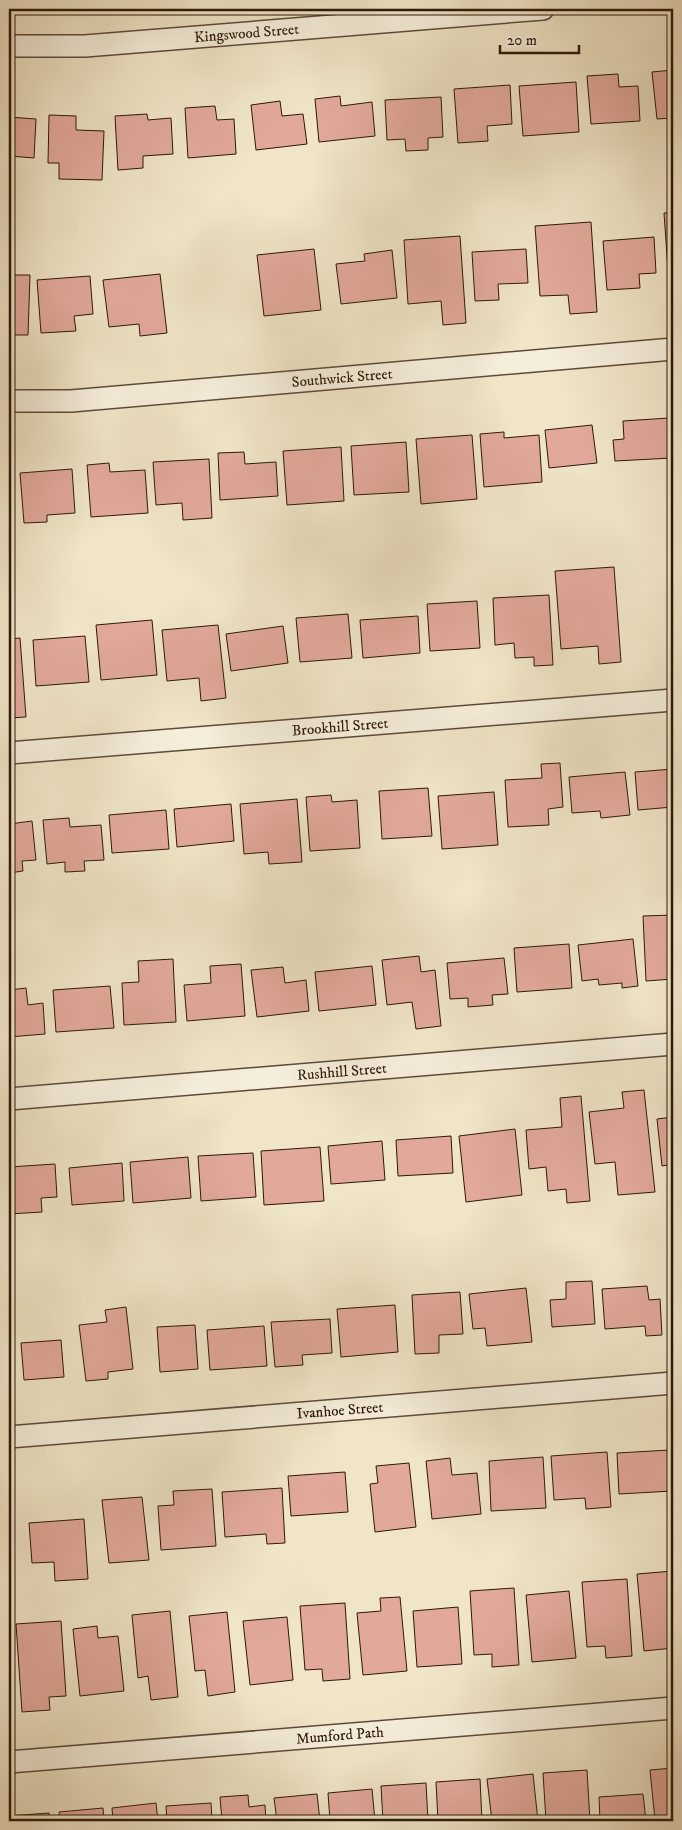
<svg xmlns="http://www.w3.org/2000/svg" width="682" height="1830" viewBox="0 0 682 1830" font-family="'IM FELL DW Pica',serif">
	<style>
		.building { fill: #e2a99b; stroke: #2d180b }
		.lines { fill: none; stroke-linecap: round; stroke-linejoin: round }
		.street-casing { stroke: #5e4b3a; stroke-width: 24 }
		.street { stroke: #f5eedb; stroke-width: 21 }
		.labels { text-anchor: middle; stroke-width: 4.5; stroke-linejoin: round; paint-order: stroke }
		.street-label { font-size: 15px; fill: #2d180b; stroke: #f5eedb }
	</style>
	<rect width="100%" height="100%" fill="#f0e5c7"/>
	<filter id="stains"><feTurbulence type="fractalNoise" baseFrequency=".004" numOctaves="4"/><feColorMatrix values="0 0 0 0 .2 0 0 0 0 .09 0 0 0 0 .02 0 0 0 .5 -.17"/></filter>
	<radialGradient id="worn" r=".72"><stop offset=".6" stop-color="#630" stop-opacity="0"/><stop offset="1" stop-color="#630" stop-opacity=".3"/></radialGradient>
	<path class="building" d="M673 70V118L657 119 652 72Z
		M618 74 619 87 638 86 640 121 591 124 587 76Z
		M576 82 579 132 523 136 519 86Z
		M510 85 512 124 487 126 488 141 458 143 454 89Z
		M340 96 341 106 372 102 375 136 319 142 315 99Z
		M441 97 443 137 428 138V150L406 151 405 139 387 140 385 100Z
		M280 101 282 116 303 114 307 144 256 150 251 105Z
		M215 106 217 120 234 119 236 154 188 158 185 108Z
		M147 114 148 120 171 118 173 154 143 156V168L118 170 115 116Z
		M49 115 76 116V130L104 131 102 180 59 179V163H48Z
		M9 117 36 119 34 158 9 156Z
		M664 213H673V284H669Z
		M591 222 597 312 570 314 568 295 540 296 535 226Z
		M460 236 466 323 443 325 441 301 408 304 404 240Z
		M654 237 656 273 639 274 640 288 607 290 603 241Z
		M314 249 321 310 264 316 257 255Z
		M526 249 528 283 498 284 499 300 475 301 472 252Z
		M392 250 397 298 341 304 336 264 365 261 364 254Z
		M160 274 167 333 140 336 139 324 109 327 103 280Z
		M9 275H30L28 335H9Z
		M90 276 93 314 74 316 76 331 41 333 37 280Z
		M669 418 672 458 615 461 613 440 624 439 623 421Z
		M592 425 597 463 549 468 545 430Z
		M504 432V438L539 435 542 482 484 487 480 434Z
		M472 435 477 499 421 504 416 439Z
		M406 442 409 492 354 495 351 446Z
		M341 447 344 501 287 505 283 451Z
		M244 452 245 464 276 462 278 496 220 500 218 453Z
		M209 459 212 518 183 520 182 503 156 505 153 462Z
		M109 463 110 472 145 470 148 513 91 517 87 465Z
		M72 469 75 513 47 515V522L24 523 20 473Z
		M614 567 621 662 599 664 598 646 561 649 555 571Z
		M549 595 553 665 534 666V657L515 658 514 643 495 645 493 598Z
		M477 601 480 648 430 651 427 604Z
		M348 614 352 658 300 662 296 618Z
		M418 616 420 653 363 658 360 620Z
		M152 620 157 675 101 680 96 625Z
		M218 625 226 698 201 701 199 678 167 681 162 630Z
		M283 626 288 663 231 671 226 634Z
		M85 636 89 682 36 686 33 640Z
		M20 638 26 717 9 718V639Z
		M560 763 563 807 548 809 549 825 508 827 505 780 542 778 541 764Z
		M673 769V807L638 810 635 772Z
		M625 772 630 815 601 818 600 811 572 813 569 777Z
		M428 788 432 836 382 839 379 791Z
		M494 792 498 845 442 849 438 796Z
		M331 795 332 802 357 800 360 848 310 851 306 797Z
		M297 799 302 862 269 864 268 852 244 854 240 804Z
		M231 804 234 841 177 847 174 809Z
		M166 810 169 849 112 853 109 815Z
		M69 818 70 827 101 825 104 860 84 861 85 871 65 872V862L47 864 43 820Z
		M32 821 36 860 22 861 23 871 9 873V824Z
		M673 915V979L646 981 643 916Z
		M633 939 638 986 622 988V983L599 985 598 979 582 981 578 945Z
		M569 944 572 988 517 992 514 948Z
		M419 956 421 972 435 970 441 1026 416 1029 412 1002 387 1005 382 960Z
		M504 958 508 994 492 995 493 1005 468 1007V998L450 999 447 963Z
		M173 959 176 1022 124 1025 122 983 139 982 138 961Z
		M241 964 245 1016 187 1021 184 985 211 983 210 966Z
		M372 966 376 1005 319 1011 315 972Z
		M283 967 285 983 306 980 309 1011 257 1017 251 970Z
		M110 986 114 1028 56 1032 53 990Z
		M26 988 28 1005 43 1003 45 1034 9 1037V990Z
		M644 1090 655 1192 618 1195 615 1162 595 1164 589 1112 624 1108 622 1092Z
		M581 1096 590 1201 567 1203 566 1189 548 1191 546 1167 529 1169 526 1130 562 1127 560 1098Z
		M673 1117V1164L662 1166 657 1119Z
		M515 1129 522 1195 466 1202 459 1136Z
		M451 1136 453 1173 398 1176 396 1140Z
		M382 1141 385 1180 331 1184 328 1146Z
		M320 1147 324 1201 264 1205 261 1151Z
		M253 1153 256 1197 201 1201 198 1156Z
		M188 1157 191 1198 133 1203 130 1162Z
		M122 1163 124 1201 72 1205 69 1168Z
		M55 1164 57 1197 41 1198 42 1212 9 1214V1167Z
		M592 1281 595 1324 552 1327 550 1300 566 1299V1282Z
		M647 1286 649 1300 660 1299 662 1335 646 1336 645 1326 605 1329 602 1289Z
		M526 1288 532 1342 487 1346 485 1328 473 1329 469 1294Z
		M460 1292 463 1334 439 1335V1353L415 1354 412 1295Z
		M395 1305 398 1352 341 1357 337 1309Z
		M126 1307 133 1369 108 1372V1379L86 1381 79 1325 107 1322 105 1310Z
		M330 1319 332 1353 302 1355 303 1365 275 1367 271 1322Z
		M195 1325 198 1369 160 1372 157 1327Z
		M264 1326 267 1366 210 1370 207 1330Z
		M61 1340 64 1377 24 1380 21 1343Z
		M670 1450 672 1491 619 1494 617 1453Z
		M607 1452 611 1507 586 1509 585 1498 554 1500 551 1456Z
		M543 1457 546 1508 491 1511 489 1461Z
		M450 1458 452 1475 477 1473 481 1514 432 1519 426 1461Z
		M409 1463 416 1527 375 1532 370 1484 378 1483 376 1466Z
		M345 1472 348 1512 291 1516 288 1476Z
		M282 1488 285 1543 267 1544 266 1534 225 1537 222 1492Z
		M212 1489 216 1546 161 1550 158 1506 174 1505 173 1491Z
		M142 1497 149 1560 109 1563 102 1500Z
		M9 1502 14 1536 9 1537Z
		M84 1519 88 1579 55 1581 54 1562 32 1563 29 1523Z
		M673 1571V1648L644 1651 637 1574Z
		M627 1579 632 1656 606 1658 605 1646 587 1647 582 1582Z
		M514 1588 519 1665 492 1667V1654L474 1655 470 1591Z
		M569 1591 576 1658 532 1662 526 1595Z
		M400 1597 407 1671 363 1675 357 1613 381 1611 380 1598Z
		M345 1603 350 1679 323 1681 322 1669 305 1670 300 1606Z
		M458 1607 462 1664 417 1667 413 1611Z
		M170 1611 178 1697 151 1700 148 1676 138 1678 132 1615Z
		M227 1612 235 1692 208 1696 205 1670 195 1671 189 1616Z
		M287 1617 293 1680 250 1685 243 1621Z
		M61 1621 66 1696 49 1697 50 1710 22 1712 16 1624Z
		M97 1626 98 1638 118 1636 124 1691 80 1696 73 1629Z
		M9 1683 11 1707 9 1708Z
		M673 1768V1818L655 1820 650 1770Z
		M587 1770 590 1821H546L543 1773Z
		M533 1774 538 1821H492L487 1779Z
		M480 1779 482 1821H438L436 1782Z
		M426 1783 428 1821H383L381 1786Z
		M372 1789 375 1821H330L328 1793Z
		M317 1794 320 1821H277L274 1798Z
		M643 1794 646 1821H600L599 1797Z
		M248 1795 249 1807 265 1805 266 1821H222L220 1797Z
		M156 1803 158 1821H113L112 1808Z
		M211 1803 212 1821H167L166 1806Z
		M103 1808 104 1821H60L59 1812Z
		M49 1813 50 1821H9V1816Z"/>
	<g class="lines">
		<g class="street-casing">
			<g id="street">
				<path id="s1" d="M9 46H85L543 9"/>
				<path id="s2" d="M9 401H71L673 349"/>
				<path id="s3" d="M9 753 673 700"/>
				<path id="s4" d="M9 1099 673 1044"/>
				<path id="s5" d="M9 1437 673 1383"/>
				<path id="s6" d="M9 1762 673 1708"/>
			</g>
		</g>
		<use href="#street" class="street"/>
	</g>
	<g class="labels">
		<g class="street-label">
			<text dy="5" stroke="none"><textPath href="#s1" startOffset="238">Kingswood Street</textPath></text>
			<text dy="5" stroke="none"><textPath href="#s2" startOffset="334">Southwick Street</textPath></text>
			<text dy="5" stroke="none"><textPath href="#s3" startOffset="332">Brookhill Street</textPath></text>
			<text dy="5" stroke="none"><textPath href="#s4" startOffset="334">Rushhill Street</textPath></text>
			<text dy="5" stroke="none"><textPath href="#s5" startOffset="332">Ivanhoe Street</textPath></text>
			<text dy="5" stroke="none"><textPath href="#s6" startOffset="332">Mumford Path</textPath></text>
		</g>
	</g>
	<rect width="682" height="1830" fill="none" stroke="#f0e5c7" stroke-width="30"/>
	<rect x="10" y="10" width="662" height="1810" fill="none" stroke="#2d180b" stroke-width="2.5"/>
	<rect x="15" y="15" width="652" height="1800" fill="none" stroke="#2d180b"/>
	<path d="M500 45v8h79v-8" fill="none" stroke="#2d180b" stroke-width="2.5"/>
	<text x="507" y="45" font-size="15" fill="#2d180b" stroke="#f5eedb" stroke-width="4" paint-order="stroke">20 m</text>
	<rect width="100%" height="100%" filter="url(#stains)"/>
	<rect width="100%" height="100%" fill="url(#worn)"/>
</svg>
